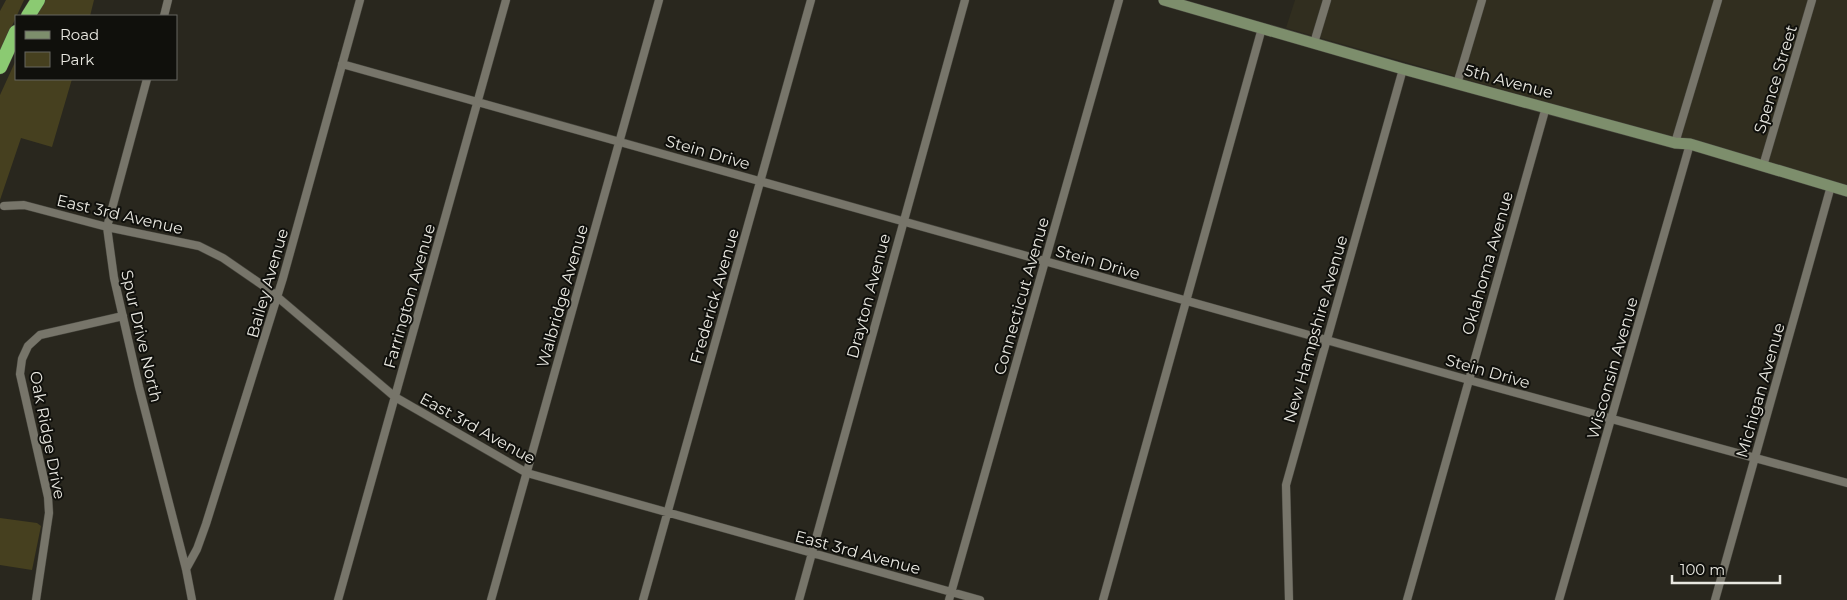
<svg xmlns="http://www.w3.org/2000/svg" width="1847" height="600" viewBox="0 0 1847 600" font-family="Montserrat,sans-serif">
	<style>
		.built { fill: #312e1f }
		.green { fill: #46401f }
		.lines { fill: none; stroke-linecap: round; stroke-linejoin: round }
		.minor-casing { stroke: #45443c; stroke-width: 9 }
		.secondary-casing { stroke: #45443c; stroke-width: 12 }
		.motorway-casing { stroke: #45443c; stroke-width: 15 }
		.minor { stroke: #77756a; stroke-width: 8 }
		.secondary { stroke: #7d8e6c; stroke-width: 11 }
		.motorway { stroke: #8bca72; stroke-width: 14 }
		.labels { text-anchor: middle; stroke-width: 4; stroke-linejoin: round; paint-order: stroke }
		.street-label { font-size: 16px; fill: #e8e7e0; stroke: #10100c }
	</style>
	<rect width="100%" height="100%" fill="#29271e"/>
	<path class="built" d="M1295 0H1847V188L1286 28Z"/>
	<path class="green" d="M6 0H24L0 52V11Z
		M43 0H94L90 16H36Z
		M16 60V79H72L52 147 21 138 0 200V95Z
		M0 518 37 523 41 526 32 570 0 565Z"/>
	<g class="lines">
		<g class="minor-casing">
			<path id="minor" d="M164 16 168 0
				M1314 43 1327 0
				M342 64 1469 380 1847 483
				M147 79 107 227 114 278 139 387 186 569 192 600
				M1457 84 1482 0
				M1675 143 1718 0
				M1763 166 1812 0
				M4 206 24 205 107 227 199 246 223 258 268 289 395 397 527 473 980 600
				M186 569 197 549 206 524 283 278 360 0
				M36 600 49 513 48 497 20 374 22 359 28 346 40 335 123 316
				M338 600 506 0
				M491 600 659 0
				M643 600 811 0
				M799 600 965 0
				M949 600 1119 0
				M1103 600 1262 28
				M1289 600 1286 485 1403 69
				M1407 600 1546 107
				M1559 600 1690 144
				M1715 600 1831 186"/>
		</g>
		<g class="secondary-casing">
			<path id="secondary" d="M1164 0 1403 69 1675 143 1690 144 1847 191"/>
		</g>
		<g class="motorway-casing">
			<path id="motorway" d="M28 16 38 0
				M0 67 16 32"/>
		</g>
		<use href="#minor" class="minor"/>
		<use href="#secondary" class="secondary"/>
		<use href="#motorway" class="motorway"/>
	</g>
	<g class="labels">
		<g class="street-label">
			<text transform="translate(1775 79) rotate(-73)" y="6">Spence Street</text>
			<text transform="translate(1509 81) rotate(15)" y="6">5th Avenue</text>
			<text transform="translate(708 152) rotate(16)" y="6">Stein Drive</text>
			<text transform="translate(120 214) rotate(13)" y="6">East 3rd Avenue</text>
			<text transform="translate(1098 262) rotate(16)" y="6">Stein Drive</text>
			<text transform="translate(1487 263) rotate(-74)" y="6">Oklahoma Avenue</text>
			<text transform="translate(267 283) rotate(-74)" y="6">Bailey Avenue</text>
			<text transform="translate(409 296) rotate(-74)" y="6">Farrington Avenue</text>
			<text transform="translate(562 296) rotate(-74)" y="6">Walbridge Avenue</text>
			<text transform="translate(714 296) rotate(-74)" y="6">Frederick Avenue</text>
			<text transform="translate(868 296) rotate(-75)" y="6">Drayton Avenue</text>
			<text transform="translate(1021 296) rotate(-74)" y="6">Connecticut Avenue</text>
			<text transform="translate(1315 329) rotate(-74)" y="6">New Hampshire Avenue</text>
			<text transform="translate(142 336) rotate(77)" y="6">Spur Drive North</text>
			<text transform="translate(1612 368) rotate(-74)" y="6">Wisconsin Avenue</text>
			<text transform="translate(1488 371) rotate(16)" y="6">Stein Drive</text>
			<text transform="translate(1760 390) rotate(-74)" y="6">Michigan Avenue</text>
			<text transform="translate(478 428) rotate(29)" y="6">East 3rd Avenue</text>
			<text transform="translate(48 435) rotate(79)" y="6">Oak Ridge Drive</text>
			<text transform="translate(858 552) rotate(15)" y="6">East 3rd Avenue</text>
		</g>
	</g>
	<rect x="15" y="15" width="162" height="65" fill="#10100c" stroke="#666661"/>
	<rect x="25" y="31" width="25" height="8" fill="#7d8e6c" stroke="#666661"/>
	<text x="60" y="40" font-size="15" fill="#e8e7e0">Road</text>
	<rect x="25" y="52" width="25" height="15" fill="#46401f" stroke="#666661"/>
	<text x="60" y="65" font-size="15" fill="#e8e7e0">Park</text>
	<path d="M1672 575v8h108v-8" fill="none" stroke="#e8e7e0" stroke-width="2.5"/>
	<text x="1680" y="575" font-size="15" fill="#e8e7e0" stroke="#10100c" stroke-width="4" paint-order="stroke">100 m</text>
</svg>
